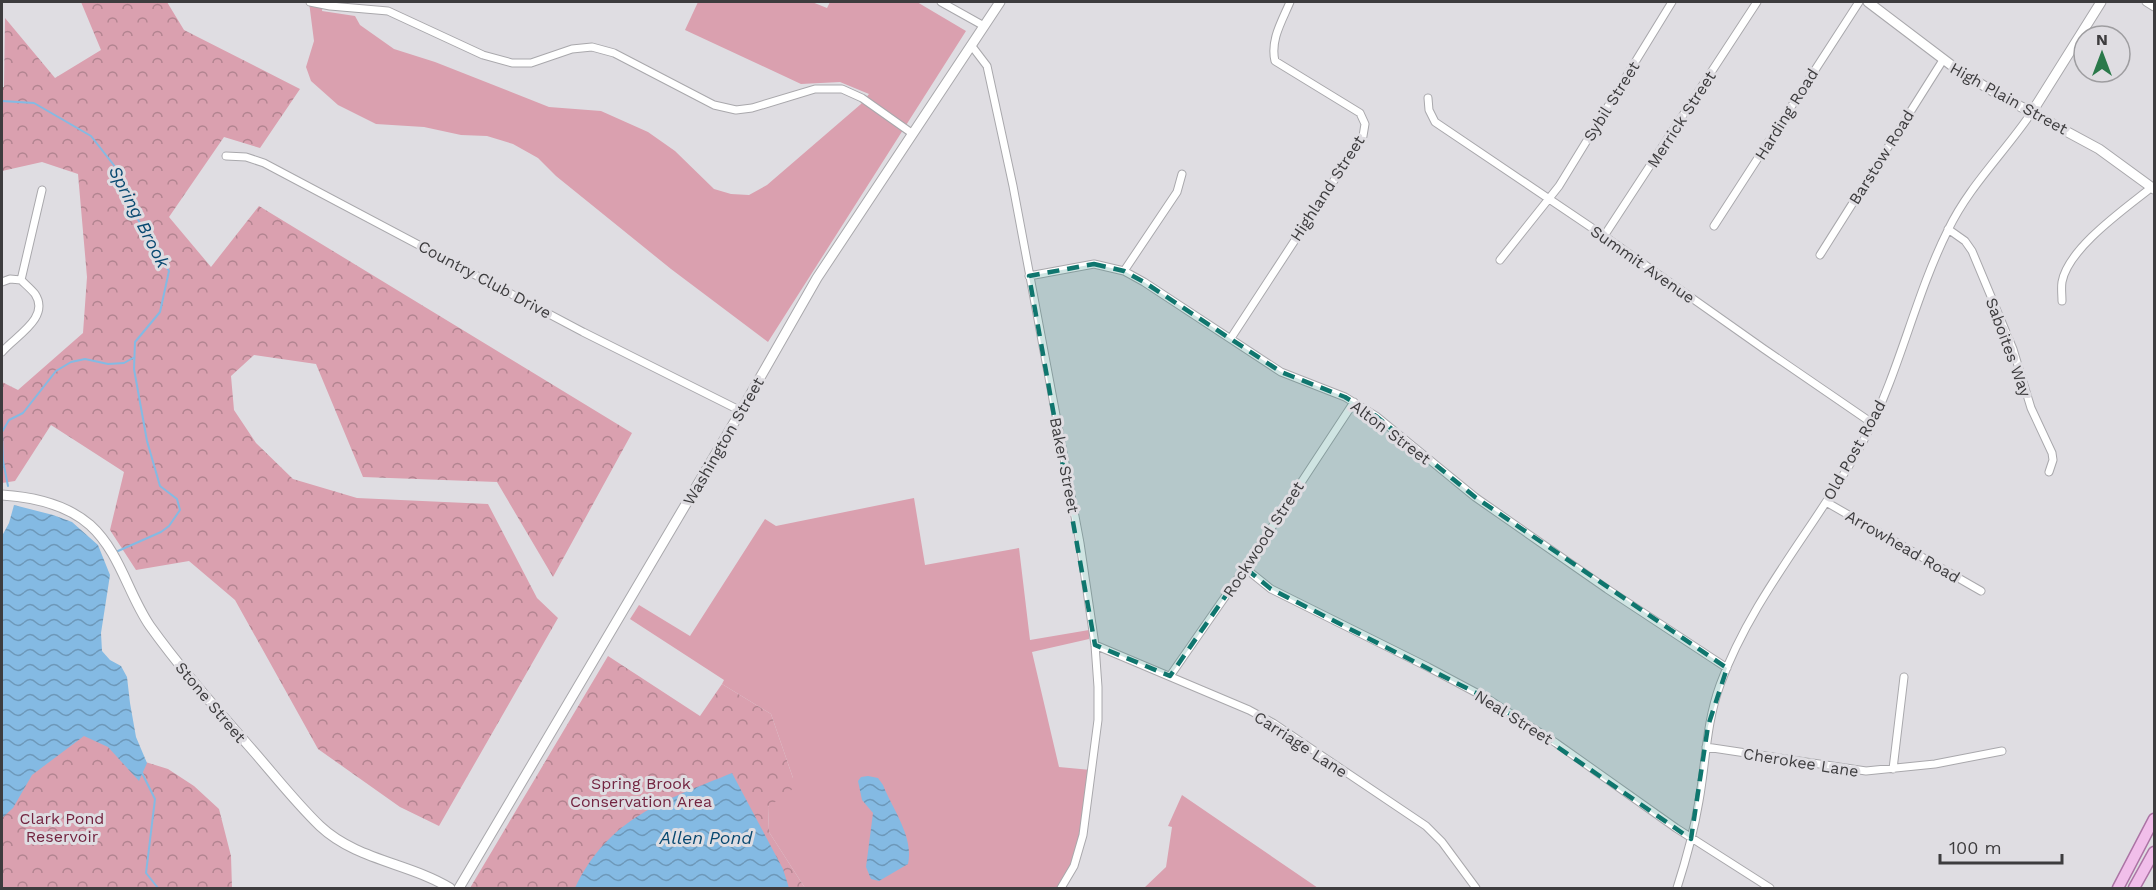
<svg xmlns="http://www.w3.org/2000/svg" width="2156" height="890" viewBox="0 0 2156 890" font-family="'Work Sans',sans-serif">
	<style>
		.grass { fill: #daa0af }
		.forest { fill: url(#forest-crowns) }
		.water { fill: url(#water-waves) }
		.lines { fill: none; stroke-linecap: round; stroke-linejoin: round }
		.stream { stroke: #84bae3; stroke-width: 2 }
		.street-casing { stroke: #a9a8ac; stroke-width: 9 }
		.secondary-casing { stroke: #a9a8ac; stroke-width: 11 }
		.primary-casing { stroke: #ac74a5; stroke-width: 13 }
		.street { stroke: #fff; stroke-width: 7 }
		.secondary { stroke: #fff; stroke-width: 9 }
		.primary { stroke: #f1beea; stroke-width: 10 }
		.marked { fill: #0f766e; fill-opacity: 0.2; stroke: #0f766e; stroke-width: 4.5; stroke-dasharray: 12 8; stroke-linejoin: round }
		.labels { text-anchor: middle; stroke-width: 6; stroke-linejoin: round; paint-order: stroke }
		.street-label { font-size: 16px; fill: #3d3c3e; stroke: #dfdde2 }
		.park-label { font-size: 16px; fill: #732541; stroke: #dfdde2 }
		.water-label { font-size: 18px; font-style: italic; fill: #084971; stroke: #dfdde2 }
	</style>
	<defs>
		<pattern id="forest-crowns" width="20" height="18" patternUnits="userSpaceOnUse" patternTransform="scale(1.5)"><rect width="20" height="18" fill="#daa0af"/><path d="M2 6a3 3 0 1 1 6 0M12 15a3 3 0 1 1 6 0" fill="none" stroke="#b28490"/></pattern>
		<pattern id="water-waves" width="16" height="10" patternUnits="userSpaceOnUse" patternTransform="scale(1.5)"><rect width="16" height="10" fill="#84bae3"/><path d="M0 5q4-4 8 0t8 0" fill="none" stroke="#6d98b9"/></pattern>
	</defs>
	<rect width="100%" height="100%" fill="#dfdde2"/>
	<path class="grass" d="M309 2H323L322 11 355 16 360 25 394 49 435 62 549 107 601 111 648 132 675 151 714 189 731 194 749 195 767 185 861 104 869 94 840 82 801 84 685 30 698 2H812L827 8 830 2H917L966 31 768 342 671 269 556 176 538 158 513 144 487 136 461 135 424 127 376 124 338 105 311 81 306 67 314 41Z
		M914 498 925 565 1019 548 1030 640 1089 630V639L1032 652 1059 767 1091 770 1078 853 1061 888H805L769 832 768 807 793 778 771 714 722 684 724 680 630 619 639 605 690 636 765 519 776 526Z
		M1182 795 1318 888H1144L1166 867 1172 827 1168 826Z"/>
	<path class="forest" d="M81 2H167L184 30 300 89 260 148 224 137 169 217 211 267 259 206 632 433 553 577 497 482 363 477 316 364 254 355 231 376 234 410 256 443 293 479 357 498 488 504 537 598 558 618 439 826 400 807 318 749 235 600 189 561 136 570 110 530 124 472 51 425 15 481 2 483V382L18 390 83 333 87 277 78 174 42 162 2 171V87H4L5 18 55 78 101 50Z
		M608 656 700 716 722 684 771 714 793 778 801 783 768 807 769 832 805 888H470Z
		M104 717 139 760 168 769 194 786 219 809 231 856 232 888H2V786Z"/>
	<path class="water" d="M14 505 53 515 72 522 98 545 110 575 101 633 102 651 110 660 121 666 127 677 130 703 136 737 147 763 139 781 108 747 84 736 32 775 13 808 2 818V536L9 523Z
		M732 773 783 869 789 888H575C609 817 664 801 732 773Z
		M868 776 878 778 883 785C893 810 914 837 908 864L879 881 871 879 866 867 873 813 862 800 858 781 861 777Z"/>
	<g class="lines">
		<path class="stream" d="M2 101 34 103 91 136 120 173 131 208 169 271 160 312 135 342 134 369 147 441 160 486 177 499 180 510 169 526 161 532 118 551
			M8 486 3 461 2 432 9 420 23 413 56 371 71 362 85 359 108 364 124 363 133 358
			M142 773 155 799 146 873 158 888"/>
		<g class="street-casing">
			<path id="street" d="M310 2 330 6 388 11 483 55 512 63H531L572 49 592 47 614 53 714 105 736 110 752 108 815 89H842L862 98 913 134
				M941 2 984 26
				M2146 2 2154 7
				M971 45 987 66 1013 186 1080 543 1095 645 1098 687V720L1083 835 1074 866 1061 888
				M1428 98 1429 110 1435 122 1604 236 1764 349 1872 423
				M226 156 246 157 264 163 583 332 741 411
				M1714 226 1859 2
				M1948 229 1965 241 1972 251 2013 349 2031 408 2052 453 2053 460 2049 472
				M1604 236 1757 2
				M1820 255 1943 60
				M1500 260 1559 186 1672 2
				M1124 271 1177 192 1182 174
				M1029 276 1094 264 1124 271 1144 282 1281 372 1345 397 1376 416 1475 497 1607 589 1727 668
				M21 280 42 190
				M2 282 10 279 21 280C25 284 31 289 35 294 51 318 14 337 2 352
				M2062 301C2062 295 2061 288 2062 282 2068 248 2126 208 2152 187
				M1231 338 1363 136 1365 124 1360 113 1275 61C1270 40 1282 21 1290 2
				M1826 502 1981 591
				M1245 568 1271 589 1428 667 1488 699 1556 743 1676 828 1770 888
				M1095 645 1249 710 1273 723 1426 826 1442 842 1476 888
				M1170 676 1245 568 1354 402
				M1706 747 1866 771 1935 764 2002 751
				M1893 769 1904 677
				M1677 888C1686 860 1694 831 1699 801 1706 762 1706 723 1720 685 1753 594 1821 521 1866 436 1900 370 1915 296 1948 230 1969 186 2005 152 2032 112"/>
		</g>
		<g class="secondary-casing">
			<path id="secondary" d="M1868 2 1959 71 2001 96 2099 149 2154 189
				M2032 112 2101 2
				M2 495C33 497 66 504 90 525 120 552 128 594 150 626 180 668 214 706 248 745 272 772 294 801 320 826 356 860 409 863 450 888
				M459 888 741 411 817 278 1000 2"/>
		</g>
		<g class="primary-casing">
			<path id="primary" d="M2118 888 2154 819
				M2134 888 2154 852"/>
		</g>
		<use href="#street" class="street"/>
		<use href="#secondary" class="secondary"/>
		<use href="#primary" class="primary"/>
	</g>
	<path class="marked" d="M1094 264 1124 271 1144 282 1281 372 1345 397 1376 416 1475 497 1727 668 1708 726 1691 839 1488 699 1271 589 1245 568 1170 676 1095 645 1029 276Z"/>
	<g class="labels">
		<g class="street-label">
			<text transform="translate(2009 98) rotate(29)" y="6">High Plain Street</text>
			<text transform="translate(1611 101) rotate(-58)" y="6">Sybil Street</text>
			<text transform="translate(1786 114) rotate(-58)" y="6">Harding Road</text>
			<text transform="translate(1681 119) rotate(-57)" y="6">Merrick Street</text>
			<text transform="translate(1881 157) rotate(-58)" y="6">Barstow Road</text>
			<text transform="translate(1327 188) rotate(-57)" y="6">Highland Street</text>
			<text transform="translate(1643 264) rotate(35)" y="6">Summit Avenue</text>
			<text transform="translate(485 279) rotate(28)" y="6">Country Club Drive</text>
			<text transform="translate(2009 347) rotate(70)" y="6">Saboites Way</text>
			<text transform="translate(1391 432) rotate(37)" y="6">Alton Street</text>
			<text transform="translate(723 441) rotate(-60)" y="6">Washington Street</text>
			<text transform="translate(1854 450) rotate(-61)" y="6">Old Post Road</text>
			<text transform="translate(1065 465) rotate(79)" y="6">Baker Street</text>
			<text transform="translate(1263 539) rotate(-57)" y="6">Rockwood Street</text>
			<text transform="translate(1903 546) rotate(30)" y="6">Arrowhead Road</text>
			<text transform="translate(211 702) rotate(50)" y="6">Stone Street</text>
			<text transform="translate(1514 717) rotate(32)" y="6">Neal Street</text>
			<text transform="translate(1301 744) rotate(33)" y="6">Carriage Lane</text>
			<text transform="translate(1801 762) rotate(9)" y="6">Cherokee Lane</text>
		</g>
		<g class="park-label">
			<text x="641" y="789">Spring Brook<tspan x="641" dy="18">Conservation Area</tspan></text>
			<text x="62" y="824">Clark Pond<tspan x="62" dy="18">Reservoir</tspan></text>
		</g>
		<g class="water-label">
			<text transform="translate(139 217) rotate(63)" y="6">Spring Brook</text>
			<text x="706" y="844">Allen Pond</text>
		</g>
	</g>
	<rect width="2156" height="890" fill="none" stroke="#3d3c3e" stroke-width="6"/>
	<g transform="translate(2102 54)"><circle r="28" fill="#dfdde2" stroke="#9e9da0" stroke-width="1.5"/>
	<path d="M0-4.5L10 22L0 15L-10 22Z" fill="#2a794a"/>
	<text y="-9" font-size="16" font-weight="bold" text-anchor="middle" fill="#3d3c3e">N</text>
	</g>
	<path d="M1940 854v9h122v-9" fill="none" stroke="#3d3c3e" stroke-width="3"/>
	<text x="1949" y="854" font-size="18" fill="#3d3c3e" stroke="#dfdde2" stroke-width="4.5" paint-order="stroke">100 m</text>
</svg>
